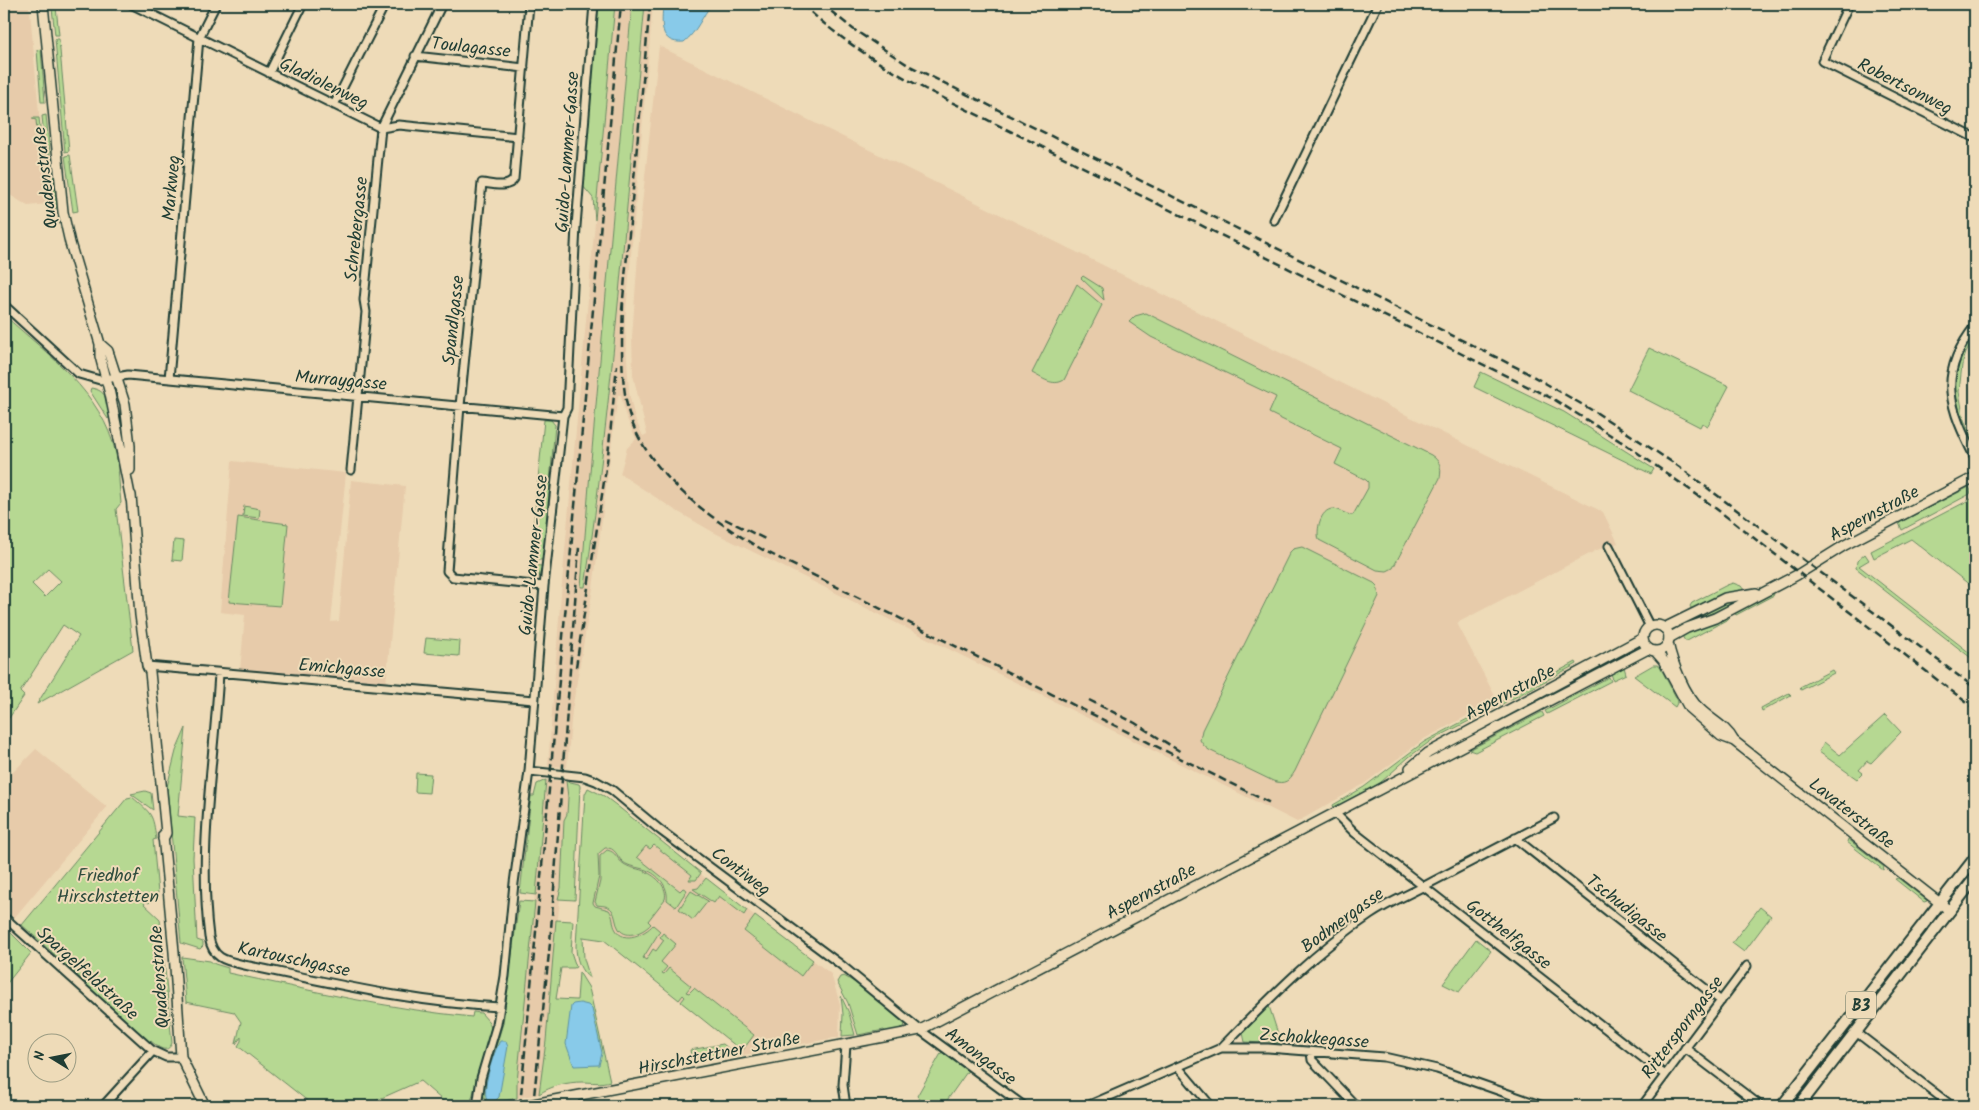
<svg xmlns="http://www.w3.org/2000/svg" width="1979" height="1110" viewBox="0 0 1979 1110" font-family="Kalam,sans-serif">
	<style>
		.built { fill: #e7cbaa }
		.green { fill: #b6d892; stroke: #6a8a63; fill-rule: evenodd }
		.water { fill: #88cae9; stroke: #5e92a1 }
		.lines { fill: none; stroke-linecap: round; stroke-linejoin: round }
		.minor-casing { stroke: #1f3d34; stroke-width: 11 }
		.tertiary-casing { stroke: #1f3d34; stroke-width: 12 }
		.secondary-casing { stroke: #1f3d34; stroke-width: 12 }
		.primary-casing { stroke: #1f3d34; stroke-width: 14 }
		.minor { stroke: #eedbb8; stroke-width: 7 }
		.tertiary { stroke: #eedbb8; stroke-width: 9 }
		.secondary { stroke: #eedbb8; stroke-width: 9 }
		.primary { stroke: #eedbb8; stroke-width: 10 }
		.rail { stroke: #1f3d34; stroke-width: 2.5; stroke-dasharray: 8 4; stroke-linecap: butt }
		.labels { text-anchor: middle; stroke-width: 4; stroke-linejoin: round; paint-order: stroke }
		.shield { fill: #eedbb8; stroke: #5d6c5c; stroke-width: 1 }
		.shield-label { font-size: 16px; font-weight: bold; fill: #1f3d34 }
		.street-label { font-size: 18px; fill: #1f3d34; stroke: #eedbb8 }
		.park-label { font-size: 18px; fill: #2e4c3d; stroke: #eedbb8 }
	</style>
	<rect width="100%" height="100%" fill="#eedbb8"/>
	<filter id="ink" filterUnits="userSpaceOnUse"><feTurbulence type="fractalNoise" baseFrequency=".02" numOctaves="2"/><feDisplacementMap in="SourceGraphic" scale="10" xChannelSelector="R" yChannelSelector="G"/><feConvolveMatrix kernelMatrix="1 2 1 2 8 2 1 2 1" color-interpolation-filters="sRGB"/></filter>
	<g filter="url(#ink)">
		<path class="built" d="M4 4H28L30 11 47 204 28 206 10 195 4 203Z
			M615 4H632L590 472 581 587H585L603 454 645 4H653L625 323 629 393 635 419 643 436 647 434 633 375 632 337 641 214 659 46 1603 512 1618 543 1597 550 1457 623 1497 700 1485 706 1484 703 1480 704 1482 708 1424 739 1364 784 1297 822 713 532 675 510 620 474 627 448 636 439 625 414 621 395H618L593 588 572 710 567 767 548 766 560 605Z
			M232 461 346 473 331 622 339 621 351 480 405 486 386 684 240 671 245 615 220 612Z
			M36 749 107 807 14 918 4 908V781Z
			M546 780 566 781 568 797 567 814 564 820 561 888 543 1073 539 1094 517 1098V1082Z
			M596 803 652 837 831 974 840 1004 839 1037 743 1055 742 1051 614 948 616 936 588 929Z"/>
		<path class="green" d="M598 4H615L595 220 593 198 582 185Z
			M632 4H645C627 199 613 394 585 587H581L590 472Z
			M56 7 59 35H55L52 8Z
			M55 39H59L69 151 65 152Z
			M41 49 45 102H41L37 50Z
			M46 115 50 154 46 155 42 116Z
			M32 118H39L42 149 39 153 36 120 32 119Z
			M70 155 78 211 73 212 65 156Z
			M47 158H51L57 208 53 209Z
			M1083 276 1102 288 1104 300 1081 278Z
			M1077 284 1102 305 1064 380C1053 387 1042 378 1032 373Z
			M1146 313 1431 455C1440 461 1442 467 1440 478L1393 568 1387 571 1377 570 1319 540C1316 531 1320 509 1333 509 1340 509 1345 515 1353 515L1368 488V482L1366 480 1335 464 1342 449 1269 413 1276 397 1151 337 1129 322 1135 316Z
			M4 315C48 355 102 392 116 454 119 469 119 487 121 503L116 509 133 650 37 704 79 636 63 625 20 692 24 696 9 718 4 722ZM48 569 61 581 45 597 32 584Z
			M1975 332V337L1966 353 1962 365 1959 392 1964 420 1975 442V449C1954 406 1944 374 1975 332Z
			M1649 348 1729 386 1708 426 1702 423 1700 427 1628 390Z
			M1481 372 1564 412 1654 469 1651 474 1474 387Z
			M91 388C109 391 105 401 110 416L108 419 90 391Z
			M544 420H551L555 425 543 560H530Z
			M1969 487 1971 491 1970 494 1902 530 1899 523Z
			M1975 497V589L1911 539 1874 558 1871 551Z
			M244 506 260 509 259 518 243 516Z
			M238 517 288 524 280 606 229 602Z
			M174 540 184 541 182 561 172 560Z
			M1302 547 1374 583 1377 586 1379 596 1295 771C1289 781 1285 785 1273 781L1209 750 1204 746 1200 740 1202 730 1290 552 1293 549Z
			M1865 554 1869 560 1859 566 1975 657V661L1856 568 1857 561Z
			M529 565 542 566 539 577 530 578 529 576Z
			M1733 583 1741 586 1744 590 1721 595 1692 610 1690 606 1692 603 1727 585Z
			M1772 592 1774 595 1736 615 1734 612Z
			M1739 600 1699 619 1697 615 1723 602Z
			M1727 616 1728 619 1687 641H1685L1681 634 1709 625Z
			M426 638 460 641 459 656 424 653Z
			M1634 648 1636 652 1426 762 1425 758 1449 744Z
			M1576 662 1577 664 1510 700 1509 697Z
			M1653 665H1657L1660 667 1678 701 1675 707 1634 676Z
			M1624 667 1626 674 1613 680 1611 673Z
			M1832 670 1834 673 1801 690 1800 687Z
			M1609 677 1611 681 1547 714 1545 711Z
			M1789 693 1791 695 1762 711 1761 708Z
			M1505 699 1506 702 1432 740 1409 757 1380 783 1334 808 1333 805 1364 787 1424 742Z
			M1542 712 1544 716 1475 752 1469 750Z
			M1885 715 1901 732 1871 763 1867 761 1859 770 1863 773 1857 779 1819 752 1824 742 1840 755Z
			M186 728 178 816 195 818 193 858 197 940 203 942V946L200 949 181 943 167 787 176 751Z
			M416 773 431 774 429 793 415 792Z
			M546 780 536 895 520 893 531 796H534L537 784Z
			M566 781 579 784 580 786 575 900 558 899 561 888 564 820 567 814 568 797Z
			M588 788 604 796 616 805 701 873 696 880H689L692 875 654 845 650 849 646 846 637 857 680 891 683 888 687 890 676 907 667 900C669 887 658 874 646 870 638 867 629 867 623 862 616 856 616 847 605 848L598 854 599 876 593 903 595 906 609 910C614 916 612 924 616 930 624 944 645 934 653 925L660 931 643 958 646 960 653 949 656 951 664 940 660 937 663 933 676 944 661 962 667 967 662 973 664 974 669 968 691 986 686 992 689 993 694 988 754 1035 742 1051 681 1002 685 997 683 995 679 1000 604 940 583 937 584 959 590 978C580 972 576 958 576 946L585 794Z
			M145 791 151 793 153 810 131 794Z
			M132 797C152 814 153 814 156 839L153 840 158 893 149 903 146 901 144 904 160 919 172 1043C167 1055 158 1047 151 1041L149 1043 91 991 86 983 22 925 127 798Z
			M1848 839 1884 867 1883 870 1847 842Z
			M607 850C617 852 616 859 624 864 631 869 639 868 646 872 656 876 668 887 665 899L648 921 651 924C644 932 627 940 619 929 615 923 616 915 612 910 608 905 602 906 597 905L595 902 600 881V856Z
			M706 878 747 910 744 915 719 896 714 903 693 889 698 888Z
			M1898 878 1925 899 1927 901 1924 902 1895 879Z
			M691 891 708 901 693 920 679 909Z
			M519 901 535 902 517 1082V1098L488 1105 483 1095 484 1086 503 1023Z
			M1760 907 1771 916 1744 952 1732 943Z
			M755 916 813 960 801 976 744 931Z
			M556 920 573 921 571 952 576 967 574 968H561L556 999 577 1000 579 972 589 988 610 1081C601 1084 591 1082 582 1082 567 1082 551 1086 539 1094L546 1041Z
			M4 926 31 953 4 987Z
			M21 926 86 984 88 988 21 929Z
			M1476 939 1491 951 1459 992 1443 984Z
			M182 957 210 961 215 964 228 968V973C309 990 389 1009 472 1017L473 1012 481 1013 489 1022 491 1028 470 1105 449 1106 420 1081 375 1101 377 1106H314L238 1046 241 1041V1037L236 1044 241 1022 234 1012 186 1002Z
			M844 976C861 986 895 1007 905 1024L903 1030 885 1033 884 1030 858 1035 848 1003 837 982 840 977Z
			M841 996 849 1013 855 1035 842 1036 843 1014Z
			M1269 1006 1281 1043 1261 1041V1043L1245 1042 1243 1033Z
			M723 1044 734 1053 692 1061 690 1050Z
			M943 1050 969 1069 943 1106H926L917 1096Z"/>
		<path class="water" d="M663 4H712C702 16 697 32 684 42 658 44 662 23 663 4Z
			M580 1003 588 1005 592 1009 602 1053 599 1065 574 1066 566 1044 571 1006 573 1004Z
			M500 1041H506L508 1046 499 1097 495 1101 488 1102C480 1092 494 1051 500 1041Z"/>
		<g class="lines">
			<g class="minor-casing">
				<path id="minor" d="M131 4 381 128 399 125 518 137
					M529 4 514 179C508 189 492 184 482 183L460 406 447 571 453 577 544 586
					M1849 4 1822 61 1975 138
					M415 56 524 68
					M269 73 303 4
					M334 105 385 4
					M1274 220 1378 4
					M4 305 79 374 100 380 128 375 563 416
					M1975 326C1936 375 1950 409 1975 458
					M169 379 199 38 216 4
					M351 470 366 312 364 300 381 128 442 4
					M1609 546 1650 627
					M147 666 534 700
					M219 673C214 761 198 849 209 937 213 961 228 961 249 966 332 983 415 1003 500 1007
					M529 771 585 777 596 781 612 790 660 830 840 964 920 1030 1024 1106
					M1336 814 1355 833 1665 1075
					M1515 838 1721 1001
					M4 917 153 1051 166 1057H181
					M1856 1032 1952 1106
					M1221 1048C1267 1001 1314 952 1370 915 1389 902 1410 894 1430 883 1472 861 1513 840 1554 818
					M1685 1048 1761 1106
					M1311 1052 1312 1060 1356 1106
					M1178 1067 1211 1106
					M103 1106 153 1051
					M479 1106 478 1100 481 1078 497 1024 505 976 514 883 529 771 544 586 563 416 567 408 576 226 594 4
					M574 1106 575 1096
					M846 1106 843 1085 846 1045
					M1087 1106 1221 1048H1268L1384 1057 1437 1069 1543 1106
					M1642 1106 1747 966"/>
			</g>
			<g class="tertiary-casing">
				<path id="tertiary" d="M43 4 63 212 70 243 100 344V356L110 394 131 500
					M100 344 108 351 125 404 130 446V470
					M131 495 140 615 147 666 150 672 166 833 163 839
					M1664 628 1725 598 1756 593
					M1669 638 1687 628 1715 618 1797 575 1845 545 1975 477
					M163 835 174 952 181 1057 205 1106"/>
			</g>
			<g class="secondary-casing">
				<path id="secondary" d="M1643 638a13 13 0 1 1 26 0a13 13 0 1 1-26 0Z
					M1668 643C1672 662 1685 696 1700 709 1711 720 1726 726 1734 741
					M1655 651 1663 660 1689 708 1721 736 1734 741 1950 911
					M1410 768 1428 753 1643 638
					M523 1106 920 1030 1648 649"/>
			</g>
			<g class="primary-casing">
				<path id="primary" d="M1782 1106 1975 858
					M1799 1106 1975 878"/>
			</g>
			<use href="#minor" class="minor"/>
			<use href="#tertiary" class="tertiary"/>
			<use href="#secondary" class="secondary"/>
			<use href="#primary" class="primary"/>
			<path class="rail" d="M802 4C839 39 880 65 925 89L1555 400 1628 446 1710 504 1975 709
				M822 4 853 29 908 65 1524 371 1597 413 1678 466 1975 688
				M623 303C622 338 620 375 628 410 644 471 711 520 763 550L1270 803
				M622 310 650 4
				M725 519 765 539
				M576 667 608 455 617 365
				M1089 700 1135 723 1181 752
				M520 1106 621 4
				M533 1106 550 943 579 547"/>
		</g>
	</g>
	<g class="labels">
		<rect class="shield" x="1846" y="991.5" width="30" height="27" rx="4"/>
		<g class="shield-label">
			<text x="1861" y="1011">B3</text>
		</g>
		<g class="street-label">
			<text transform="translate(471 47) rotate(6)" y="6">Toulagasse</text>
			<text transform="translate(324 83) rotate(26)" y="6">Gladiolenweg</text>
			<text transform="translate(1905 86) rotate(27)" y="6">Robertsonweg</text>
			<text transform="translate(567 152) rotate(-86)" y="6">Guido-Lammer-Gasse</text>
			<text transform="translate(45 178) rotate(-97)" y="6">Quadenstraße</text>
			<text transform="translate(171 188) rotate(-85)" y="6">Markweg</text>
			<text transform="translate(356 229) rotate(-84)" y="6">Schrebergasse</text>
			<text transform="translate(453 320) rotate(-84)" y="6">Spandlgasse</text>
			<text transform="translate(341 380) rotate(5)" y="6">Murraygasse</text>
			<text transform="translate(1874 513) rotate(-28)" y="6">Aspernstraße</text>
			<text transform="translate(533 555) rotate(-84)" y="6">Guido-Lammer-Gasse</text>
			<text transform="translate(342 668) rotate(5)" y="6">Emichgasse</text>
			<text transform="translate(1510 692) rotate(-28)" y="6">Aspernstraße</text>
			<text transform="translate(1852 813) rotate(38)" y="6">Lavaterstraße</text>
			<text transform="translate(741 871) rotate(37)" y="6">Contiweg</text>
			<text transform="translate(1151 891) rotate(-28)" y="6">Aspernstraße</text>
			<text transform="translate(1627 908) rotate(38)" y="6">Tschudigasse</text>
			<text transform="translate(1342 920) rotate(-36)" y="6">Bodmergasse</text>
			<text transform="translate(1509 934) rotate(38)" y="6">Gotthelfgasse</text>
			<text transform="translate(294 959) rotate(12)" y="6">Kartouschgasse</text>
			<text transform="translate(88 973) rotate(42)" y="6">Spargelfeldstraße</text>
			<text transform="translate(159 977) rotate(-94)" y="6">Quadenstraße</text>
			<text transform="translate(1682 1027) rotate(-53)" y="6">Rittersporngasse</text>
			<text transform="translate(1314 1038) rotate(4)" y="6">Zschokkegasse</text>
			<text transform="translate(719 1053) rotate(-11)" y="6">Hirschstettner Straße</text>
			<text transform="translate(981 1056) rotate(37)" y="6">Amongasse</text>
		</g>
		<g class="park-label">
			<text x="108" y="881">Friedhof<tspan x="108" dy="21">Hirschstetten</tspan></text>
		</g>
	</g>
	<rect width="1979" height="1110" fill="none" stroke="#eedbb8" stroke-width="20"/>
	<rect x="10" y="10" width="1959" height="1090" fill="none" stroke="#1f3d34" stroke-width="2" filter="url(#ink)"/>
	<g transform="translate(52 1058) rotate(280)"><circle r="24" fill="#eedbb8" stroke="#9b9c83"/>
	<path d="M0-4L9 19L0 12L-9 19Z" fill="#1f3d34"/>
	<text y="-8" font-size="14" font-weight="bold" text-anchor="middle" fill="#1f3d34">N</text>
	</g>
</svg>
